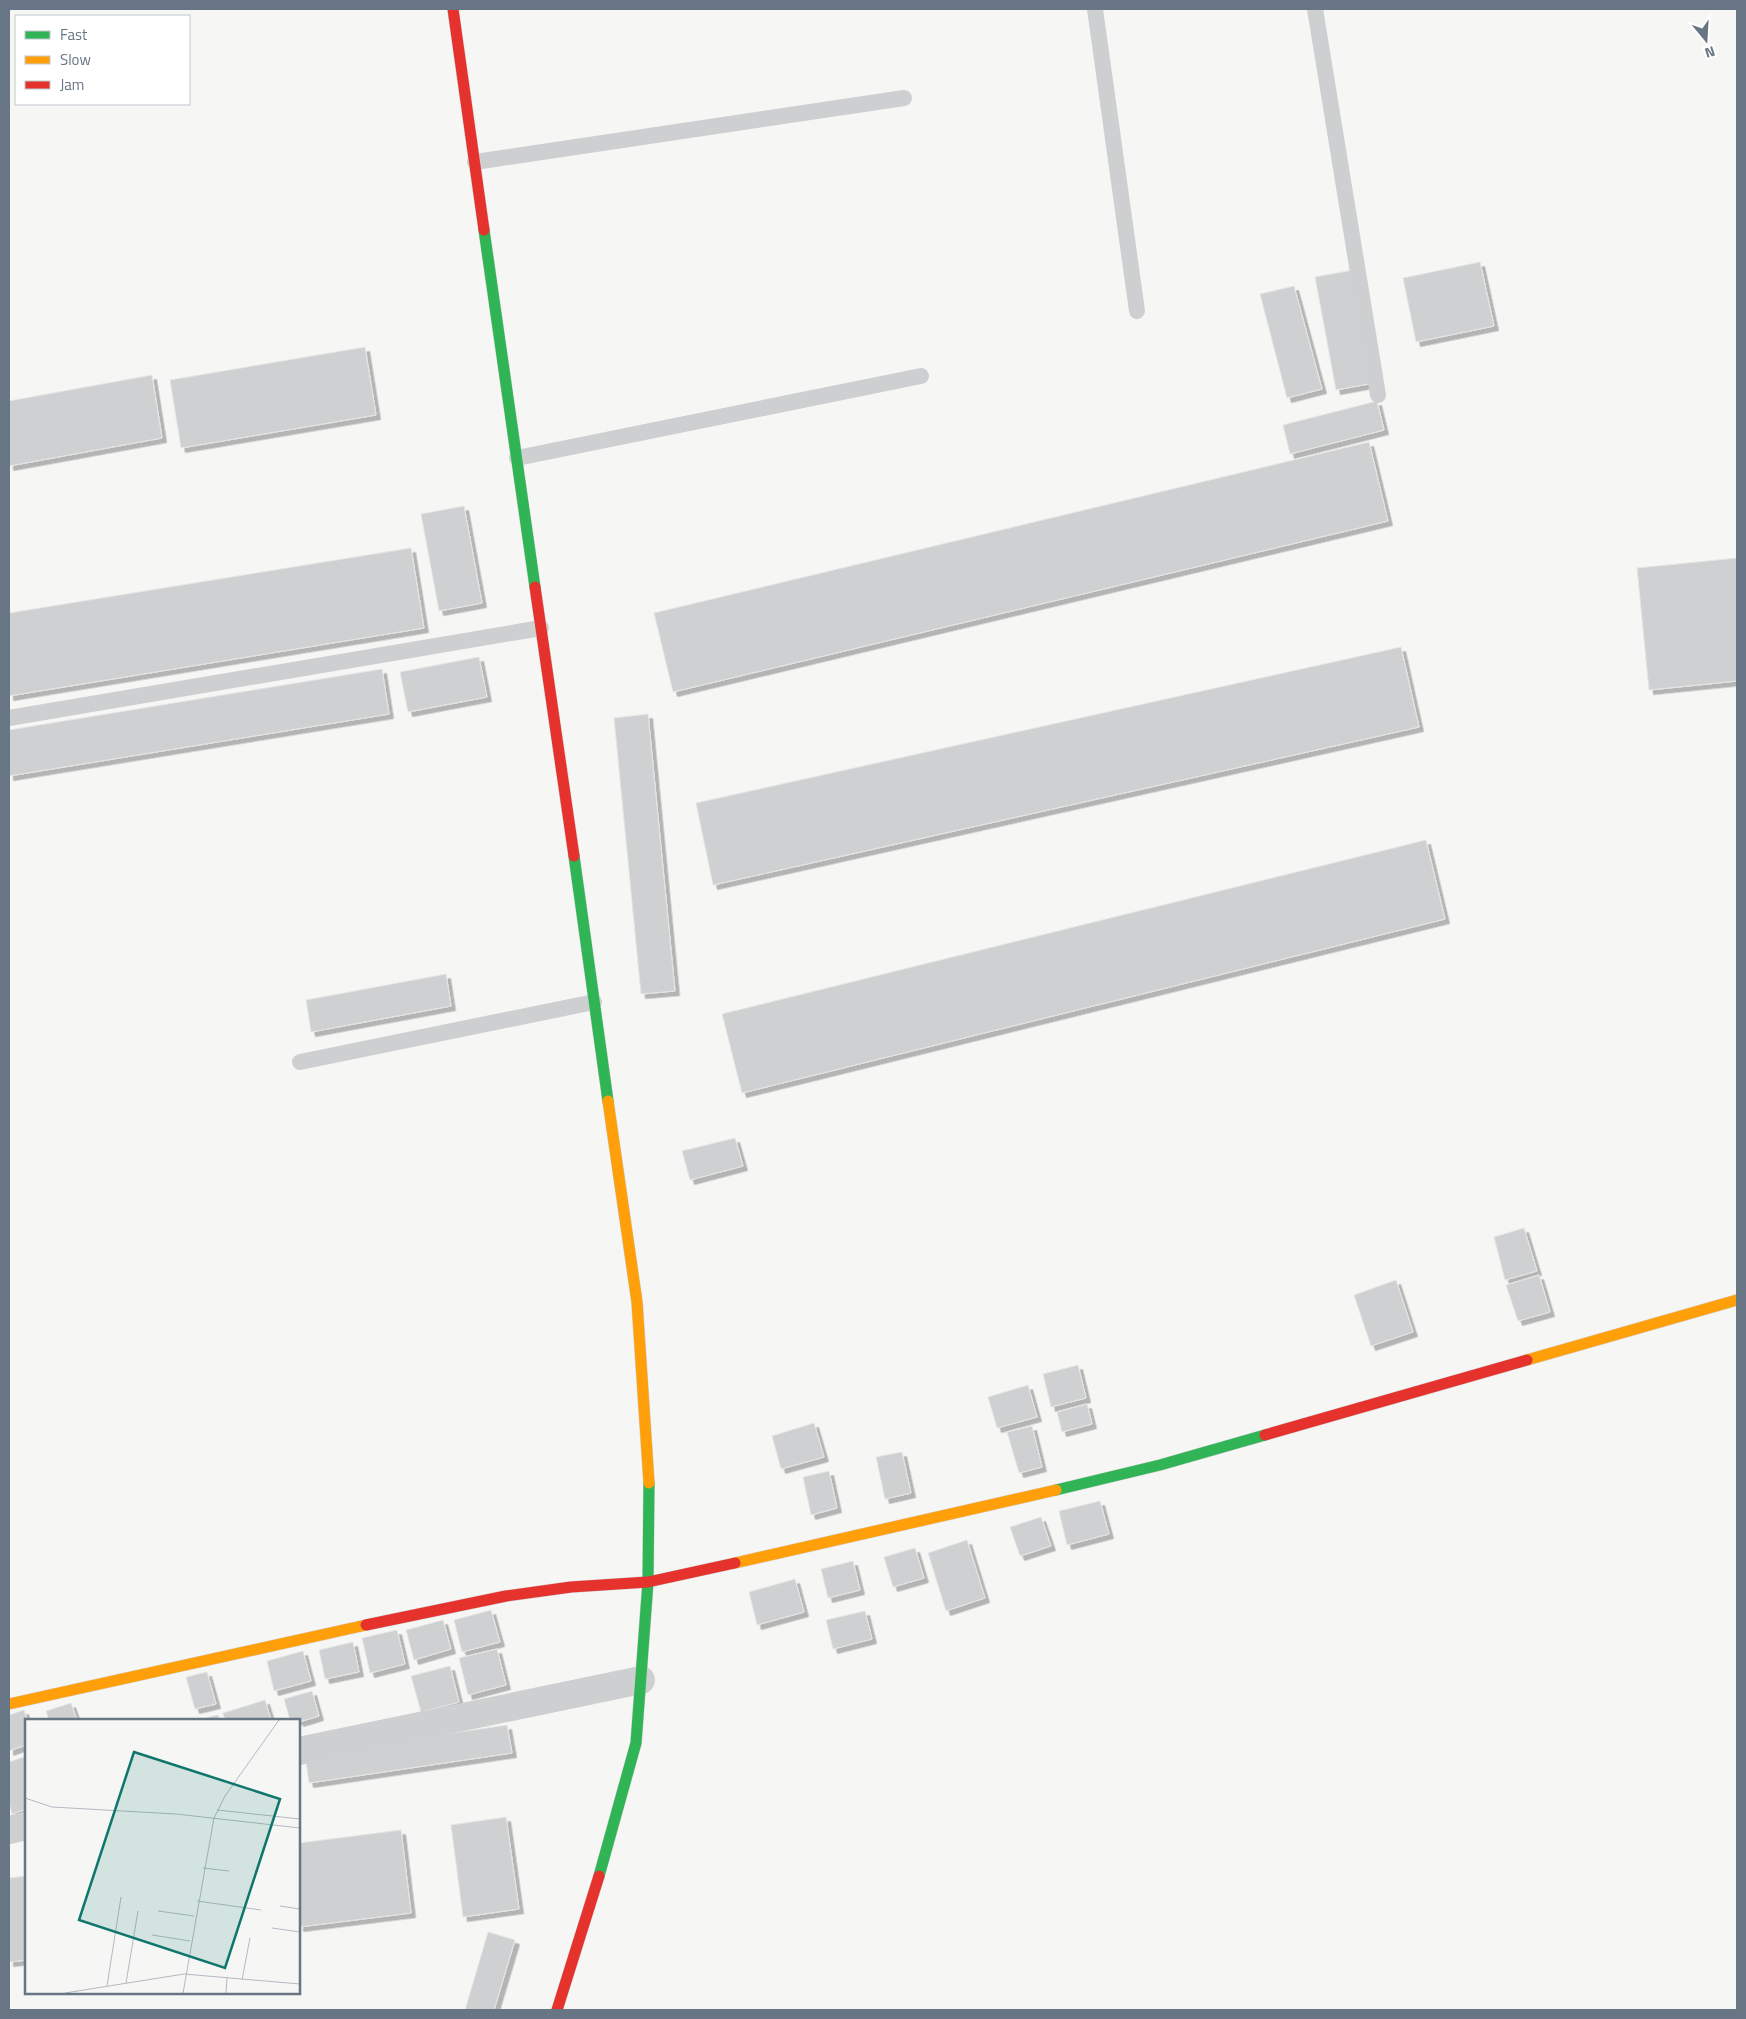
<svg xmlns="http://www.w3.org/2000/svg" width="1746" height="2019" viewBox="0 0 1746 2019" font-family="'Titillium Web',sans-serif">
	<style>
		.building { fill: #ced0d1; stroke: #e6e6e5; filter: url(#shadow) }
		.lines { fill: none; stroke-linecap: round; stroke-linejoin: round }
		.fast-casing { stroke: #d2d3d4; stroke-width: 12 }
		.slow-casing { stroke: #d2d3d4; stroke-width: 12 }
		.jam-casing { stroke: #d2d3d4; stroke-width: 12 }
		.lane { stroke: #cecfd0; stroke-width: 16 }
		.street { stroke: #cecfd0; stroke-width: 28 }
		.fast { stroke: #30b455; stroke-width: 11 }
		.slow { stroke: #ff9f0a; stroke-width: 11 }
		.jam { stroke: #e5322d; stroke-width: 11 }
		.inset-road { fill: none; stroke: #b4bac1; stroke-width: 1 }
		.view { fill: #0f766e; fill-opacity: 0.15; stroke: #0f766e; stroke-width: 2.5 }
		.inset-edge { fill: none; stroke: #677585; stroke-width: 2.5 }
	</style>
	<defs>
		<filter id="shadow"><feDropShadow dx="4.5" dy="4.5" stdDeviation="0" flood-color="#0004"/></filter>
	</defs>
	<rect width="100%" height="100%" fill="#f6f6f5"/>
	<path class="building" d="M1480 262 1494 326 1416 342 1403 278Z
		M1353 270 1374 383 1336 390 1315 277Z
		M1294 286 1322 389 1287 398 1260 294Z
		M365 347 376 415 181 448 170 380Z
		M152 375 162 438 9 466V401Z
		M1377 401 1384 430 1290 454 1283 425Z
		M1369 442 1388 521 673 692 654 613Z
		M464 506 482 603 439 611 421 514Z
		M411 548 424 628 9 696V613Z
		M1737 558V681L1649 690 1637 568Z
		M1401 647 1419 727 713 885 696 803Z
		M479 657 487 697 408 712 400 672Z
		M382 669 389 714 9 776V730Z
		M648 714 675 991 641 994 614 718Z
		M1426 840 1445 919 742 1093 722 1014Z
		M446 974 451 1006 311 1032 306 1000Z
		M735 1138 743 1166 690 1180 682 1151Z
		M1524 1228 1537 1271 1505 1280 1494 1237Z
		M1539 1275 1550 1312 1518 1321 1506 1285Z
		M1396 1280 1413 1332 1371 1346 1354 1295Z
		M1078 1365 1086 1398 1051 1407 1043 1374Z
		M1028 1385 1037 1417 997 1428 988 1397Z
		M1087 1404 1092 1424 1062 1432 1057 1412Z
		M814 1423 824 1457 781 1469 772 1436Z
		M1032 1426 1042 1467 1019 1473 1007 1432Z
		M902 1452 911 1493 885 1499 876 1457Z
		M829 1471 837 1508 811 1515 803 1477Z
		M1100 1501 1109 1534 1067 1545 1059 1511Z
		M1041 1517 1051 1546 1020 1556 1010 1527Z
		M967 1540 985 1598 946 1611 928 1553Z
		M915 1548 924 1578 893 1587 884 1557Z
		M853 1561 860 1590 828 1598 821 1569Z
		M795 1579 804 1612 757 1625 749 1592Z
		M491 1610 500 1642 462 1652 454 1620Z
		M865 1611 872 1639 833 1649 826 1620Z
		M443 1620 451 1649 414 1660 406 1630Z
		M397 1630 405 1664 370 1673 362 1638Z
		M353 1642 359 1672 325 1679 319 1650Z
		M497 1649 506 1685 468 1695 459 1658Z
		M303 1651 311 1681 274 1691 267 1661Z
		M450 1666 459 1702 421 1712 411 1676Z
		M207 1672 216 1704 195 1709 186 1677Z
		M312 1691 319 1716 299 1722V1720H290L284 1699Z
		M265 1700 271 1720H225L223 1713Z
		M71 1703 77 1720H49L46 1711Z
		M24 1710 27 1720 26 1745 9 1751V1715Z
		M218 1715 220 1720H197Z
		M507 1725 512 1753 309 1783 305 1755Z
		M26 1756V1809L12 1814 9 1803V1762Z
		M506 1817 519 1909 463 1917 451 1825Z
		M401 1830 411 1913 299 1927V1843Z
		M26 1876V1960L9 1962V1878Z
		M488 1932 515 1940 494 2010H465Z"/>
	<g class="lines">
		<g class="fast-casing">
			<path id="fast" d="M484 230 535 587
				M574 856 608 1101
				M1056 1490 1160 1465 1265 1435
				M599 1876 636 1743 648 1582 649 1483"/>
		</g>
		<g class="slow-casing">
			<path id="slow" d="M608 1101 637 1302 649 1483
				M1527 1360 1737 1300
				M735 1563 1056 1490
				M9 1704 366 1625"/>
		</g>
		<g class="jam-casing">
			<path id="jam" d="M453 9 484 230
				M535 587 574 856
				M1265 1435 1527 1360
				M366 1625 506 1596 571 1587 648 1582 735 1563
				M557 2010 599 1876"/>
		</g>
		<path class="lane" d="M1095 9 1137 311
			M1315 9 1378 395
			M475 162 904 98
			M517 458 921 376
			M9 718 541 628
			M300 1062 594 1002"/>
		<path class="street" d="M299 1751 641 1680
			M9 1830 26 1826"/>
		<use href="#fast" class="fast"/>
		<use href="#slow" class="slow"/>
		<use href="#jam" class="jam"/>
	</g>
	<g transform="translate(25 1719)">
		<rect width="275" height="275" fill="#f6f6f5"/>
		<path class="inset-road" d="M0 79 27 88 151 95 275 109M192 91 275 100M178 149 204 152M172 182 236 191M255 187 275 190M133 192 169 197M247 209 275 213M127 216 165 222M217 261 225 219M101 264 113 192M82 267 96 178M40 274 159 255 275 265M158 274 189 99 200 77 254 1M201 274 202 259"/>
		<path class="view" d="M109 33 255 80 200 249 54 201Z"/>
		<rect width="275" height="275" class="inset-edge"/>
	</g>
	<rect width="1746" height="2019" fill="none" stroke="#677585" stroke-width="20"/>
	<rect x="15" y="15" width="175" height="90" fill="#ffffff" stroke="#c2c8ce"/>
	<rect x="25" y="31" width="25" height="8" fill="#30b455" stroke="#c2c8ce"/>
	<text x="60" y="40" font-size="15" fill="#677585">Fast</text>
	<rect x="25" y="56" width="25" height="8" fill="#ff9f0a" stroke="#c2c8ce"/>
	<text x="60" y="65" font-size="15" fill="#677585">Slow</text>
	<rect x="25" y="81" width="25" height="8" fill="#e5322d" stroke="#c2c8ce"/>
	<text x="60" y="90" font-size="15" fill="#677585">Jam</text>
	<g transform="translate(1706 40) rotate(162)" stroke="#ffffff" stroke-width="4" paint-order="stroke">
	<path d="M0-4L9 19L0 12L-9 19Z" fill="#677585"/>
	<text y="-8" font-size="14" font-weight="bold" text-anchor="middle" fill="#677585">N</text>
	</g>
</svg>
